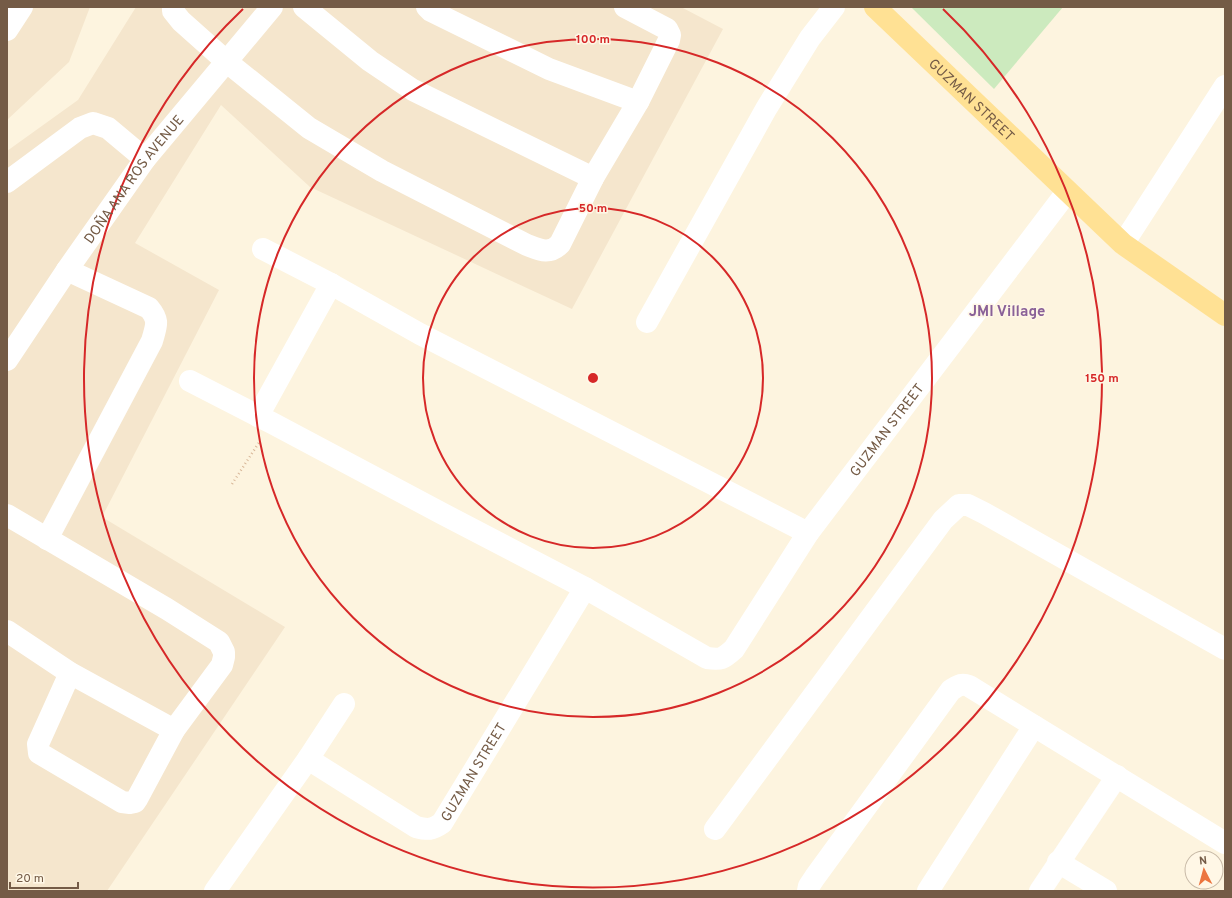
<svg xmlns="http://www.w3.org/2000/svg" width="1232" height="898" viewBox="0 0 1232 898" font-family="Overpass,sans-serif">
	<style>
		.residential { fill: #f5e6cd }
		.green { fill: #cceabe }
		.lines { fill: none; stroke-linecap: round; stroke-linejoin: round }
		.path { stroke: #d8b799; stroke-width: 2.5; stroke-dasharray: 1 3; stroke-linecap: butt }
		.minor { stroke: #fff; stroke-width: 22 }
		.major { stroke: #ffe194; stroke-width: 22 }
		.ring { fill: none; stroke: #d62828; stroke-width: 2 }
		.labels { text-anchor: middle; stroke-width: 3; stroke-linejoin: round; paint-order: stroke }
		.street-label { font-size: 14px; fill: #745b46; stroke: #fff7e6 }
		.neighbourhood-label { font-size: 15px; font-weight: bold; fill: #8a6198; stroke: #fff7e6 }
		.centre { fill: #d62828; stroke: #fff7e6; stroke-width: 2 }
		.ring-label { font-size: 12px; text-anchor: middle; font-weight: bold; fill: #d62828; stroke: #fff7e6; stroke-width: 3; stroke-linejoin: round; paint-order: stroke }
	</style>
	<rect width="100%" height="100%" fill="#fdf4df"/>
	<path class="residential" d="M7 7H90L69 62 7 120Z
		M136 7H681L723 29 572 309 310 187 221 105 135 243 219 290 102 517 285 627 107 891H7V151L78 100Z"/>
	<path class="green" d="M911 7H1063L994 89Z"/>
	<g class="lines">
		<path class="path" d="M232 484 260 441"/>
		<g class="minor">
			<path d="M173 7V11L181 21 227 62 309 128 382 171 527 245C540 250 549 255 560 244L593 178 638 102 669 40 670 35 667 29 625 7"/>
			<path d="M304 7 370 61 413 90 593 178"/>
			<path d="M427 7 431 11 549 69 638 102"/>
			<path d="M7 30 22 7"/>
			<path d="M7 182 80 128 93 123 108 128 145 159"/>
			<path d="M1123 244 1225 86"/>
			<path d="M263 249 331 284 420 334 808 533"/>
			<path d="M647 322 766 109 810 38 834 7"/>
			<path id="s1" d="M7 360 67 270 145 159 272 7"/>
			<path id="s2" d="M190 381 272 423 443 514 585 588 707 658C721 660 723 659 734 649L808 533 1067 192"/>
			<path d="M258 416 331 284"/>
			<path d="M7 515 167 609 219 642 224 652V657L222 665 174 730 137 799 135 802 130 803 122 802 39 753 38 744 70 673"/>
			<path d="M47 539 152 341C156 326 160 321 149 308L67 270"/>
			<path d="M7 631 70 673 174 730"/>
			<path id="s3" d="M308 759 416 827C428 830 432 830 442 823L585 588"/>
			<path d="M715 829 943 520 959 505H968L984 513 1225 649"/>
			<path d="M1058 862 1106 891"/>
			<path d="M215 891 308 759 344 704"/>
			<path d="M808 891 809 886 815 877 951 690C958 686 961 683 969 686L1225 843"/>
			<path d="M928 891 1034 726"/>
			<path d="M1040 891 1117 776"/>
		</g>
		<path class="major" id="s4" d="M875 7 1123 244 1225 315"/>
	</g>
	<g class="ring">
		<circle cx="593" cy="378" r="170"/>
		<circle cx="593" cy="378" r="339"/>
		<path d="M943 9A509 509 0 1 1 243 9"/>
	</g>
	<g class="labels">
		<g class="street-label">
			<text dy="5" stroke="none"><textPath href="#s4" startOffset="134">GUZMAN STREET</textPath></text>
			<text dy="5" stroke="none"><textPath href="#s1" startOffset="221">DOÑA ANA ROS AVENUE</textPath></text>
			<text dy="5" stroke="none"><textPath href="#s2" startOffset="884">GUZMAN STREET</textPath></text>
			<text dy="5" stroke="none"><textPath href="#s3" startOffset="215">GUZMAN STREET</textPath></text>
		</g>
		<g class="neighbourhood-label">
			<text x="1007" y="316">JMI Village</text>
		</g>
	</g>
	<circle cx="593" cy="378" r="6" class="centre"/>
	<g class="ring-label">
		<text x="593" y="43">100 m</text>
		<text x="593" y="212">50 m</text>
		<text x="1102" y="382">150 m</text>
	</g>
	<rect width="1232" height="898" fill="none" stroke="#745b46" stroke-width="16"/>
	<g transform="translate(1204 870) rotate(354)"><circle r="19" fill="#fff7e6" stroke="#c7b9a6"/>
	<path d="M0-3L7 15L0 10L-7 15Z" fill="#ec753f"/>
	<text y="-6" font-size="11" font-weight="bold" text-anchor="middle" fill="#745b46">N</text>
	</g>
	<path d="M10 882v6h68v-6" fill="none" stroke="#745b46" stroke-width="2"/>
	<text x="16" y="882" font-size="12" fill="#745b46" stroke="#fff7e6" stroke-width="3" paint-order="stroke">20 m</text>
</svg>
